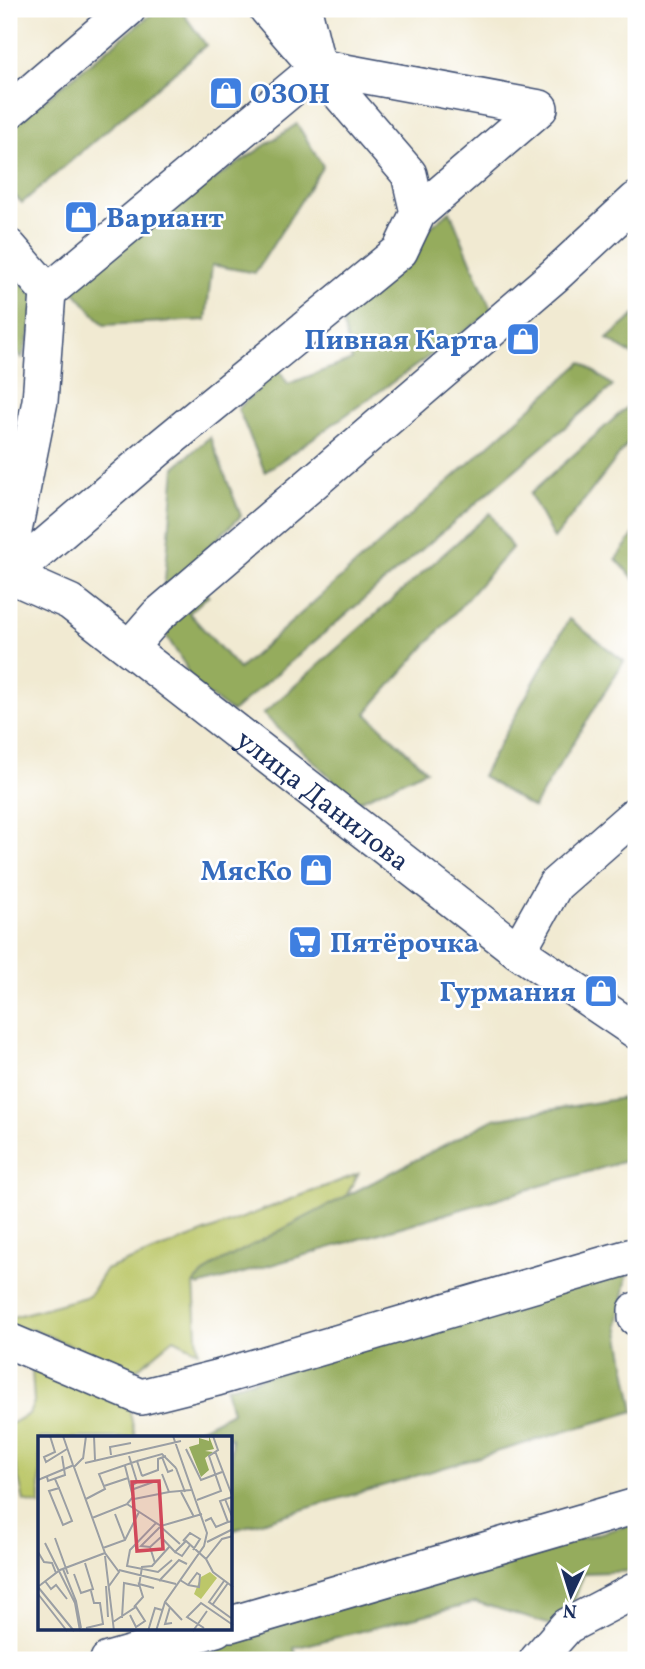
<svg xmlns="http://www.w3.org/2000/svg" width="645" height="1669" viewBox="0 0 645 1669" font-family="Vollkorn,serif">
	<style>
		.green { fill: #bcc769; stroke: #6c7b64; stroke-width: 2 }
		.forest { fill: #95ac5d; stroke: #586e5e; stroke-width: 2 }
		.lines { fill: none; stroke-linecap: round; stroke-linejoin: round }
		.minor-casing { stroke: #3b4b6f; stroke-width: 38 }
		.minor { stroke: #fff; stroke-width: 35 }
		.labels { text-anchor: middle; stroke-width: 5; stroke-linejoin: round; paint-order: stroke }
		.shop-label { font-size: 28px; font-weight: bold; fill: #366cbe; stroke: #fff; text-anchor: start }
		.street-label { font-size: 28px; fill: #1b2f5e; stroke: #fff }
		.inset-road { fill: none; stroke: #9b9fa4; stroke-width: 2 }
		.view { fill: #d1495b; fill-opacity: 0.15; stroke: #d1495b; stroke-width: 3.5 }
		.inset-edge { fill: none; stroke: #1b2f5e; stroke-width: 3.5 }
	</style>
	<rect width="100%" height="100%" fill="#fff"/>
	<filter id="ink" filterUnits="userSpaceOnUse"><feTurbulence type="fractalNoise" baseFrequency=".0143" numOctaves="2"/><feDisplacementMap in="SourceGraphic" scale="14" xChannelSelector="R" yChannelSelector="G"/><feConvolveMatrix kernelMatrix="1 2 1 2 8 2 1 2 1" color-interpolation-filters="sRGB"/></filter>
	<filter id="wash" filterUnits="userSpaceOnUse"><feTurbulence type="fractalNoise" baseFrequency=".00686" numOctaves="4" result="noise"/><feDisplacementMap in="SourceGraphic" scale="28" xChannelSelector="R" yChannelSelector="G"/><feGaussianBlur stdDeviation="1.57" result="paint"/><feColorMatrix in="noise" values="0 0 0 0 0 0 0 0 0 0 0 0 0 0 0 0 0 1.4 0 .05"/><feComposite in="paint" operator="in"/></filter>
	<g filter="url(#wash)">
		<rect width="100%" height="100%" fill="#f1ead2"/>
		<path class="green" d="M358 1174 345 1198 214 1265 194 1283 198 1351 174 1339 132 1373 35 1330 9 1328V1318L89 1296 105 1270Z
			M31 1356 128 1403 135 1436 133 1438H40V1505L24 1501 9 1438V1425L29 1414 34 1402Z"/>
		<path class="forest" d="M158 9H180L206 45 22 203 9 190V128Z
			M297 124 323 166 255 273 212 265 206 320 104 325 64 280Z
			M450 211 492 312 265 472 238 409 278 368 288 384 352 360 338 303Z
			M9 268 39 301 22 358 9 343Z
			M636 314V357L607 339Z
			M582 362 613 386 232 712 190 682 185 665 158 623 198 588 209 595 189 613 239 669Z
			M636 399V433L554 539 530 494Z
			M210 437 241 516 164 590 175 467Z
			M490 513 512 548 366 713 426 770 357 802 263 714Z
			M636 531V581L616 559Z
			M569 619 624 661 533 808 482 776Z
			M636 1096V1158L199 1286 194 1283 214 1265 494 1119Z
			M628 1270 618 1325 634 1411 231 1531V1438H182L232 1412 226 1388Z
			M636 1523V1571L584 1573 564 1629 476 1602 294 1648 298 1660H149Z"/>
	</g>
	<g filter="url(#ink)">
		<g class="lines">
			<g class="minor-casing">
				<g id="minor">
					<path d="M267 9 409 174 418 213"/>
					<path d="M9 111 128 9"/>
					<path d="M9 247 48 292 40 401 14 531 11 575"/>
					<path d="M48 292 318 67 304 9"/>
					<path id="s1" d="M9 575 70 602 518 951 636 1031"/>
					<path d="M11 575 163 445 400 251 418 213 540 108 318 67"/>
					<path d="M130 647 157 616 554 276 636 200"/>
					<path d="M518 951 555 885 636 814"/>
					<path d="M636 1310V1318"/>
					<path d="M9 1341 141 1397 217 1378 636 1255"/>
					<path d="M231 1624 636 1506"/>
					<path d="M108 1660 216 1629"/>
					<path d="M537 1660 567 1626 636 1590"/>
				</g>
			</g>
			<use href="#minor" class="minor"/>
		</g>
	</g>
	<defs>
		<g id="shop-square" transform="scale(1.75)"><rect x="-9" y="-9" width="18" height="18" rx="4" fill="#3f7fe0" stroke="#fff"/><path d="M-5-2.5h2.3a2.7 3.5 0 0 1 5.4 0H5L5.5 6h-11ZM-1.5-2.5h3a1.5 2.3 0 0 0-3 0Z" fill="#fff"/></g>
		<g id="supermarket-square" transform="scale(1.75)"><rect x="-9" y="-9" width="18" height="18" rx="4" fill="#3f7fe0" stroke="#fff"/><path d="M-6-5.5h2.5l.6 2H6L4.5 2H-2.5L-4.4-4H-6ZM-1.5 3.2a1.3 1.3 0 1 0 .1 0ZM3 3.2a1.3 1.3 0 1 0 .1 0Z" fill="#fff"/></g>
	</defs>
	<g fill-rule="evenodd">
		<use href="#shop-square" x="226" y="93"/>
		<use href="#shop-square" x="81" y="217"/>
		<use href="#shop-square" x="523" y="339"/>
		<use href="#shop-square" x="316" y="870"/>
		<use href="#supermarket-square" x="305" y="942"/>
		<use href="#shop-square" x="601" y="991"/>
	</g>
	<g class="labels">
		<g class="shop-label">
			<text x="250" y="103">ОЗОН</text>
			<text x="106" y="227">Вариант</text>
			<text x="498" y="349" text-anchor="end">Пивная Карта</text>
			<text x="292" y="880" text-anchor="end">МясКо</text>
			<text x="330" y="952">Пятёрочка</text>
			<text x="576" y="1001" text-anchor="end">Гурмания</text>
		</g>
		<g class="street-label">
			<text dy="10" stroke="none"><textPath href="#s1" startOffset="388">улица Данилова</textPath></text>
		</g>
	</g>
	<g transform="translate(38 1436)">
		<rect width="194" height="194" fill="#f1ead2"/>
		<path d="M172 136 179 142 163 163 156 158 163 141Z" fill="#bcc769"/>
		<path d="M171 0 176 13 167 15 175 16 167 22 171 34 163 41 151 11 161 8V2L171 5Z" fill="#95ac5d"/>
		<path class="inset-road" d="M12 0 17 16 6 21 8 26 29 13M25 0 35 29M56 0 57 24M148 13 163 44 184 36M177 15 195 62M73 19 72 11 93 7M91 20 99 46 95 49M124 21 130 36 135 34M45 22 36 31 67 117 81 136 71 150M45 23 48 0M99 25 124 18 138 32M47 27 143 5M87 30 95 61 89 68M138 32 147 56M124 38 131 56 153 54M104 40 120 34V23L128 20M9 41 10 45 27 39 24 20M17 43 21 52 11 55 25 89 34 85 21 52M0 44 36 29M66 50 90 42M93 54 118 45M143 56 156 81M194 61 182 65 190 86 195 85M48 63 67 53 61 38 99 25 104 40M96 63 131 56M187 63 195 83M159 64 183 55 171 20 180 14 175 0M77 78 87 104M54 82 89 68 123 90 164 78M167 85 173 82 178 91 190 86M118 87 92 114 89 130 120 136 134 124M123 90V101L137 116 148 105 168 123 175 136 195 151M123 91 142 108M17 102 30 138M145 105 152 97 162 103 155 114M169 106 195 93M7 107 37 167 42 195M112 111 103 110 122 91M65 112 87 104 101 76M0 116 6 126 14 127 18 137M137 116 144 120 152 109M67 120 76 195M168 123 184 103 195 100M117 127 112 111 123 101M25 133 38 165 43 192M81 134 138 148M36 138 43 157 55 153 47 127M142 144 150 149 159 137 162 139 161 151 150 149M7 145 13 153 18 149 29 163M121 145 141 124 149 128M186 145 171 166 193 182M1 150 22 134 67 117M68 150 70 181M0 151 36 195M0 158 29 195M127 166 144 184M175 168 190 147M96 171 105 161 101 148 116 152M132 171 127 188 134 187M84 182 86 147 101 150 104 131 114 130 132 110M75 186 98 171 107 185 98 191 92 179M48 192 65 188 62 167H56L53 155M166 192 149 181 163 167 195 189M110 195 117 172 124 174M118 195 127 166 166 110 169 97 135 0M155 195 169 175"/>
		<path class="view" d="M121 45 125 113 99 115 94 46Z"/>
		<rect width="194" height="194" class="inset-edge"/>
	</g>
	<rect width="645" height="1669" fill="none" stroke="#fff" stroke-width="35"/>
	<g transform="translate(571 1595) rotate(184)" stroke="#ffffff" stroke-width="5" paint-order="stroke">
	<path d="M0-5L12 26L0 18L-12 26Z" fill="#1b2f5e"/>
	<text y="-10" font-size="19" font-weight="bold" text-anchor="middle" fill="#1b2f5e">N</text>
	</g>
</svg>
